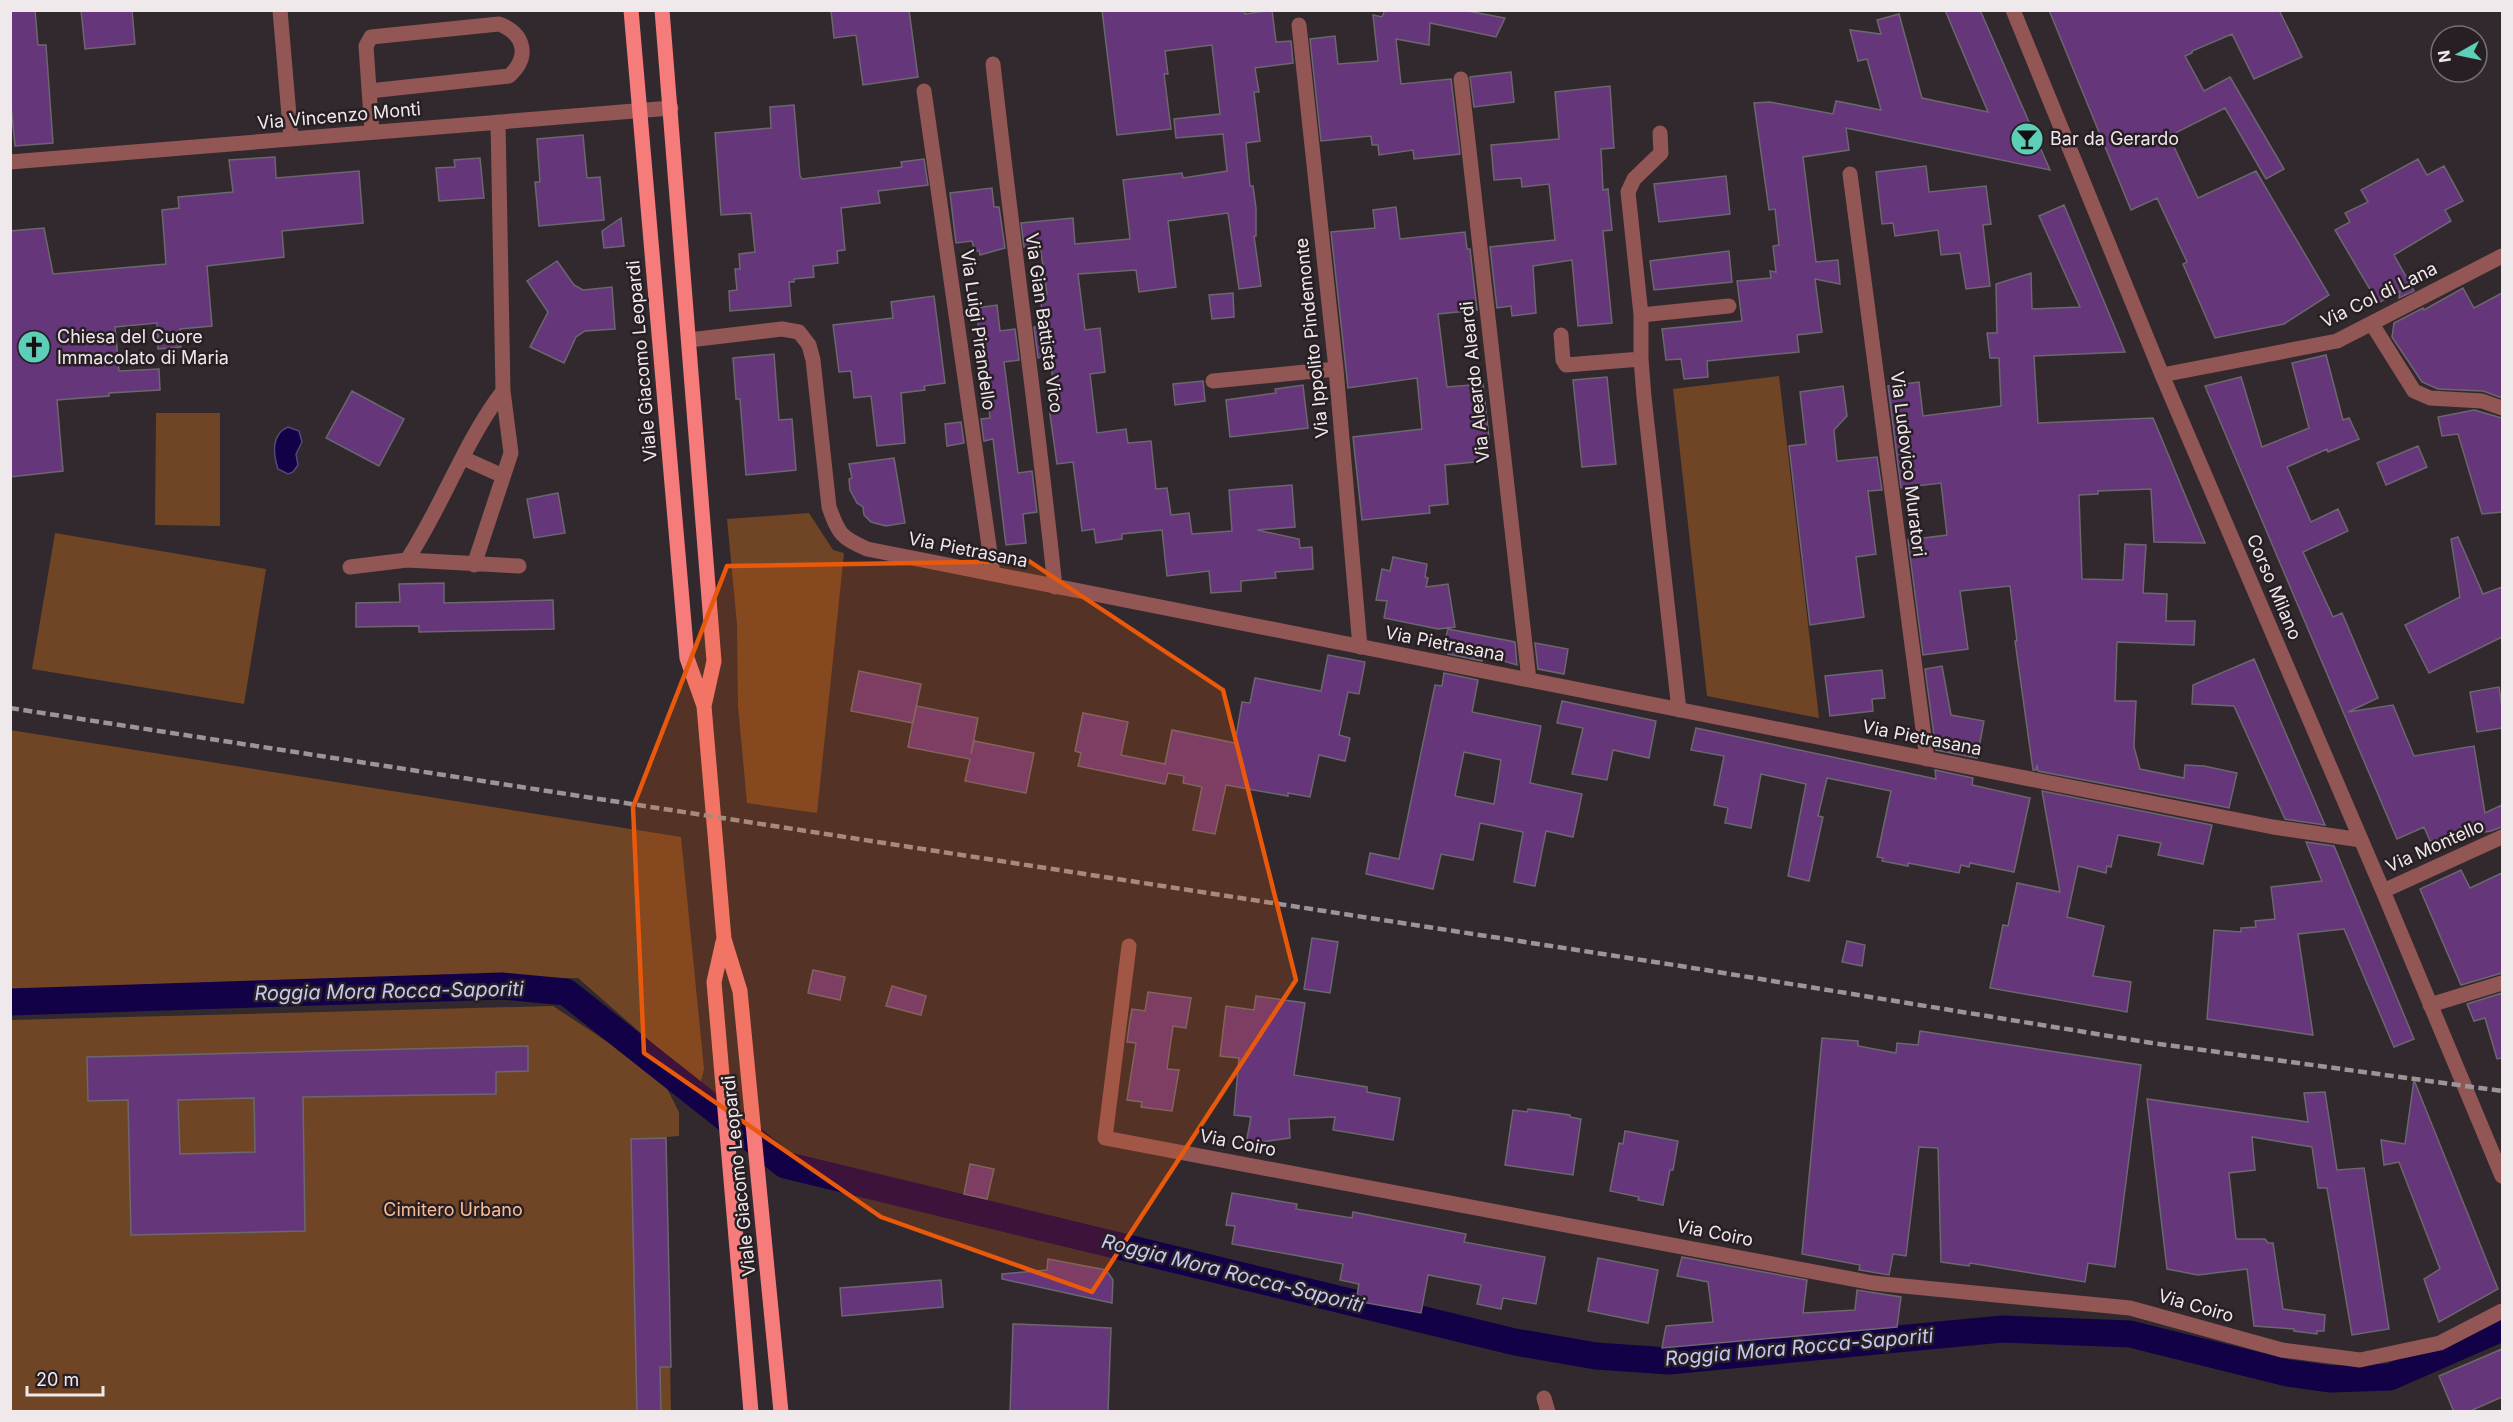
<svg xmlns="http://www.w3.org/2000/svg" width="2513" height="1422" viewBox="0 0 2513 1422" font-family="Inter,sans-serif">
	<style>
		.green { fill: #6f4525 }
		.water { fill: #130148; stroke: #554779; stroke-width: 1.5 }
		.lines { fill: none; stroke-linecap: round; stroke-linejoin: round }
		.canal { stroke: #130148; stroke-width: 27 }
		.building { fill: #65377a; stroke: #6c666f; stroke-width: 1.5; fill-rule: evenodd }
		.minor { stroke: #925654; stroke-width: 15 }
		.major { stroke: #f67b7b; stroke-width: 15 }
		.rail { stroke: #9b9598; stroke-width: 4.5; stroke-dasharray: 9 4.5; stroke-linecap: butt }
		.marked { fill: #e8590c; fill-opacity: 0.2; stroke: #e8590c; stroke-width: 4.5; stroke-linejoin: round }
		.labels { text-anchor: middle; stroke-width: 5; stroke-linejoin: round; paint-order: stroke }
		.street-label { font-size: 18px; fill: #efe9ec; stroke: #271f23 }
		.poi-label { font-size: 18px; fill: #efe9ec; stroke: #271f23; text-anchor: start }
		.park-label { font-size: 18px; fill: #fabe94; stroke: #271f23 }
		.water-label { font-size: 20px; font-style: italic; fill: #c4c9f3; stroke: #271f23 }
	</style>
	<rect width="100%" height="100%" fill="#31292d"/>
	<path class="green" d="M1779 376 1819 718 1707 696 1673 389Z
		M156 413H220V526L155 525Z
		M809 513 833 550 844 553 817 813 747 803 738 706 737 624 727 519Z
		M55 533 266 569 244 704 32 669Z
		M10 730 681 837 704 1069 700 1085 578 978 11 995Z
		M553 1006 661 1077 679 1112V1136L666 1137 671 1411H11L10 1020Z"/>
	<path class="water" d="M288 427 299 431 302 442 296 454 298 465 293 472 288 474 278 469C273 454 271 434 288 427Z"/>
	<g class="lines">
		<path class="canal" d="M10 1002 502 986 566 992 785 1165 1515 1342 1596 1356 1669 1361 2002 1329 2130 1334 2287 1373 2331 1379 2390 1377 2502 1328"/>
	</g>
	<path class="building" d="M10 10H35L38 45H46L53 143 15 146 10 95Z
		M81 10H132L135 44 85 49Z
		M831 10H909L918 77 863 85 856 35 834 38Z
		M1102 10H1244L1245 14 1272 10 1276 42 1291 41 1293 63 1255 68 1259 92H1254L1260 141 1246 143 1250 186H1253L1256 208V236H1254L1261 286 1239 289 1228 213 1168 221 1176 287 1139 292 1136 270 1078 274 1085 330 1100 328 1105 372 1090 374 1097 433 1126 429 1128 443 1151 441 1156 489 1167 488 1171 515 1189 513 1192 534 1232 531 1229 490 1292 485 1295 527 1257 530 1299 539 1300 548 1312 547 1313 569 1275 572 1276 578 1241 581V591L1211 593 1209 571 1167 576 1162 530 1122 534V539L1096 543 1094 529 1082 531 1073 462 1057 464 1049 408 1056 407 1050 356 1038 358 1034 327 1044 326 1040 295 1047 294 1040 245 1024 247 1021 223 1073 218 1075 244 1130 239 1123 180 1182 173 1183 178 1227 171 1223 134 1176 138 1174 119 1220 114 1212 45 1165 51 1168 74H1164L1171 129 1117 135Z
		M1385 10H1462L1505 18 1496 37 1430 23 1429 45 1396 39 1401 84 1451 79 1460 154 1414 159 1413 150 1379 155 1378 145H1372L1371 136 1321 141 1310 39 1335 36 1338 64 1378 61 1373 15 1382 17Z
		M1945 10H1980L2050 170 1846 128 1849 150 1803 157 1816 262 1838 260 1840 284 1815 279 1822 332 1797 335 1799 352 1707 361 1708 377 1684 379 1681 359 1666 360 1662 329 1742 321 1737 281 1771 278 1770 271 1776 272 1773 246 1779 245 1775 209 1769 210 1754 103 1770 102 1833 114 1836 101 1881 110 1867 59 1858 61 1850 30 1881 34 1877 20 1899 14 1922 98 1988 112Z
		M2049 10H2279L2302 57 2254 79 2232 34 2192 51V53L2185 56 2204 91 2230 77 2284 169 2266 179 2225 108 2169 136 2198 198 2256 171 2329 295 2284 324 2215 338 2183 264 2187 262 2157 198 2131 210Z
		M1511 72 1514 102 1474 107 1470 77Z
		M1610 86 1614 148 1601 149 1603 190 1608 189 1612 230 1603 231 1612 323 1578 326 1572 260 1533 266 1536 313 1512 316 1511 306 1497 308 1490 247 1555 240 1549 184 1522 187 1521 178 1494 180 1491 145 1559 139 1555 92Z
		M794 105 800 176 802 179 902 167 901 162 924 159 928 185 878 191 880 203 841 208 845 250 837 251 838 263 813 266 814 277 794 279V282H789L791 306 730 311 729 291 737 290 735 269H740L739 254 755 252 751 213 721 215 715 133 771 128 770 107Z
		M583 135 587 178 600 177 604 220 539 226 535 182H540L537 139Z
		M275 157 276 178 359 171 363 223 282 231 284 257 207 266 212 326 180 329 181 347 158 349 157 323 115 327 119 371 159 369 160 390 109 393V396L57 400 63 471 10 477V231L44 228 53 274 166 264 162 210 179 208 178 197 233 192 229 160Z
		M480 158 484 198 439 201 436 168 455 167 454 160Z
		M2418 159 2427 175 2444 166 2463 201 2445 210 2451 221 2394 255 2414 291 2399 298 2400 291 2378 303 2335 230 2350 222 2345 213 2368 202 2361 190Z
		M1926 166 1929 192 1986 186 1991 224 1983 225 1990 286 1966 289 1960 253 1941 255 1938 230 1895 236 1893 223 1882 224 1876 172Z
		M1726 176 1730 214 1659 222 1654 184Z
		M992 188 994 207H999L1005 248 980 255 979 250 975 252 972 241 956 243 950 193Z
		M2064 205 2125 352 2034 356 2038 423 2153 418 2205 543 2154 542 2151 489 2098 491V494L2079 495 2082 579 2123 580 2125 544 2146 545 2143 593 2167 594 2166 621H2195L2194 645 2117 642 2115 701H2136L2134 747 2140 769 2184 778 2185 765 2204 766 2237 773 2229 808 2038 771 2037 765 2036 770H2033L2015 641H2017L2010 586 1960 591 1968 649 1923 655 1908 540 1947 535 1941 483 1901 488 1888 386 1919 382 1923 416 2001 406 1999 358H1990L1987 333H1997L1996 284 2031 273 2032 309 2080 307 2039 216Z
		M1396 207 1400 239 1465 232 1467 249H1470L1477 310 1438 314 1447 387 1483 384 1489 438 1482 439 1485 461 1445 465 1448 504 1429 506 1430 513 1362 520 1353 437 1422 429 1417 378 1348 388 1331 232 1375 228 1373 210Z
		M621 218 624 246 604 248 602 231Z
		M1729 251 1732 282 1654 290 1650 261Z
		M557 261 574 285 583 290 612 287 615 329 585 331 576 337 564 363 530 347 548 312 527 281Z
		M2463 288 2474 308 2502 293V398L2483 391 2438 389 2422 382 2392 337 2394 323 2423 308 2424 310Z
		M1233 293 1234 317 1212 319 1209 295Z
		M934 296 945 383 924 386 925 390 901 393 905 443 877 446 871 396 854 398 851 371 839 372 833 325 893 318 891 302Z
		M997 305 1000 331 1015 329 1019 360 1004 362 1018 473 1032 471 1037 512 1023 514 1026 543 1006 545 993 439 984 441 981 419 990 418 976 308Z
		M774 354 779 420 792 419 796 470 746 475 740 399H736L733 358Z
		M2326 355 2343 420 2349 418 2359 439 2328 452 2327 449 2287 467 2311 522 2338 509 2348 531 2303 552 2333 617 2342 613 2378 698 2348 712 2393 705 2414 756 2474 746 2485 813 2502 805V827L2491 831 2430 841 2424 827 2397 839 2205 386 2241 377 2262 447 2309 428 2292 363Z
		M1607 377 1616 464 1582 467 1573 380Z
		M1203 381 1205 401 1175 405 1173 384Z
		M1303 385 1308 428 1230 437 1226 400 1276 393 1275 389Z
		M1843 386 1847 416 1834 430 1837 461 1877 457 1882 490 1868 491 1876 554 1856 557 1864 617 1810 625 1789 446 1806 444 1800 392Z
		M352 391 404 419 379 466 326 438Z
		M2474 410 2502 418V512L2482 514 2458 434 2442 436 2438 417Z
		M961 422 964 443 947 446 945 424Z
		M2418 446 2427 467 2386 485 2377 463Z
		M894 458 905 523 886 526 871 522 864 515 863 507 857 503 850 490 849 479 852 478 849 464Z
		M558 493 565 533 534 538 527 499Z
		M2458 537 2483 594 2502 587V637L2429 673 2405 625 2460 597 2451 539Z
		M1393 557 1427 564 1425 577 1428 578 1426 587 1448 584 1455 627 1438 629 1384 618 1387 601 1376 600 1382 569 1390 571Z
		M444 583V603L553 600 554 629 419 632V626L356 627V603L400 602 399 584Z
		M1448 629 1515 642 1517 665 1483 655 1482 661 1448 654 1450 646 1444 644Z
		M1535 643 1568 649 1564 674 1538 669Z
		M1328 655 1365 662 1359 694 1348 692 1339 735 1350 738 1345 761 1319 755 1310 797 1288 793V796L1226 785 1215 834 1193 830 1202 787 1183 783 1184 776 1168 773 1165 784 1078 766 1081 753 1075 751 1083 713 1128 722 1121 755 1165 764 1172 730 1235 743 1242 702 1250 703 1255 678 1321 691Z
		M2254 659 2274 706 2325 825 2285 819 2234 706 2192 704 2193 685Z
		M1942 666 1951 715 1984 721 1977 758 1936 750 1925 669Z
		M1882 670 1885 698 1872 699 1873 711 1830 716 1825 676Z
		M859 671 921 684 913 723 851 711Z
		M1444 673 1478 680 1472 712 1541 726 1530 783 1582 794 1573 837 1546 831 1535 886 1514 882 1523 832 1480 823 1473 860 1441 854 1433 889 1366 874 1370 853 1399 859 1435 685 1442 686ZM1464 752 1501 760 1494 804 1455 796Z
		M2499 687 2502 706V728L2477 732 2470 692Z
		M1562 701 1656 721 1649 758 1613 750 1607 780 1572 774 1583 728 1557 723Z
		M916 706 978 718 971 754 974 741 1034 753 1026 793 965 781 970 759 908 747Z
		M1696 728 1936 779 1935 770 1973 778 1972 785 2030 798 2014 872 1970 863 1969 867 1961 865 1959 873 1908 863V866L1882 861 1883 858 1877 857 1891 791 1827 778 1818 816 1823 817 1809 881 1788 876 1806 784 1761 774 1751 828 1725 823 1728 808 1714 805 1724 756 1691 750Z
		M2042 791 2212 825 2203 864 2158 855 2161 843 2118 835 2111 867 2107 866 2106 873 2078 866 2067 917 2104 926 2093 976 2131 982 2127 1012 1990 988 2003 925 2008 926 2017 883 2060 892Z
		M2306 842 2334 846 2414 1039 2394 1047 2344 929 2298 934 2313 1035 2207 1019 2214 930 2241 932V928L2256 927 2255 921 2275 919 2271 887 2322 881Z
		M2461 870 2470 888 2502 873V973L2461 985 2420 889Z
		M1312 938 1338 942 1330 993 1304 989Z
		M1847 941 1865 945 1862 966 1842 962Z
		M813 970 845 977 840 1000 808 993Z
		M892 986 926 996 921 1015 886 1006Z
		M1148 992 1191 998 1186 1028 1173 1026 1167 1069 1179 1070 1172 1111 1141 1107 1142 1102 1127 1100 1136 1043 1127 1042 1130 1020 1132 1009 1145 1011Z
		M2502 993V1058L2497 1059 2485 1018 2474 1021 2467 1004Z
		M1256 996 1305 1003 1294 1075 1367 1087V1092L1400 1098 1393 1140 1333 1130 1335 1117 1289 1119 1290 1138 1246 1144 1251 1117 1234 1115 1239 1058 1220 1056 1226 1006 1254 1010Z
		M1920 1031 2141 1065 2115 1267 2088 1263 2085 1282 1970 1263 1969 1266 1941 1262 1938 1148 1919 1147 1906 1256 1893 1254 1889 1275 1859 1270 1860 1265 1802 1254 1822 1038 1858 1041V1046L1896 1053 1897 1043 1918 1045Z
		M528 1046V1071L496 1072V1094L303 1097 305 1231 131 1235 128 1100 88 1101 87 1057ZM254 1098 255 1152 180 1154 178 1100Z
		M2414 1080 2498 1289 2439 1322 2424 1279 2440 1269 2399 1162 2384 1165 2381 1140 2405 1144Z
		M2325 1092 2337 1170 2364 1168 2389 1329 2352 1335 2327 1188H2318L2312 1147 2252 1137 2255 1170 2229 1173 2236 1239H2265L2268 1243H2273L2283 1309 2325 1315 2324 1331H2317V1334L2294 1331V1329L2254 1326 2247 1269 2198 1275 2167 1269 2147 1099 2308 1122 2304 1093Z
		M1528 1109 1570 1115V1117L1581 1119 1573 1175 1505 1165 1513 1110 1527 1112Z
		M1625 1131 1678 1141 1673 1170H1670L1663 1205 1638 1200 1639 1197 1610 1191 1619 1143 1623 1144Z
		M666 1138 671 1367H660L661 1412H637L631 1139Z
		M970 1164 994 1169 987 1199 964 1194Z
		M1232 1193 1297 1204 1296 1209 1352 1218 1353 1212 1466 1234 1464 1242 1545 1257 1536 1304 1503 1298 1501 1309 1477 1304 1481 1285 1428 1275 1421 1313 1356 1301 1359 1284 1340 1280 1343 1264 1232 1244 1235 1226 1226 1225Z
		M1682 1257 1807 1280 1803 1313 1855 1310 1857 1290 1901 1297 1897 1327 1662 1348 1666 1326 1713 1322 1708 1282 1677 1276Z
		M1598 1258 1658 1270 1648 1323 1588 1311Z
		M1048 1259 1106 1270 1113 1280 1112 1303 1002 1279V1274L1047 1270Z
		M941 1280 943 1307 842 1316 840 1288Z
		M1013 1324 1111 1328 1108 1412H1010Z
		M2502 1349V1397L2468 1412H2454L2439 1376Z"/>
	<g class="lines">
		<path class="minor" d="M280 10 291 139
			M2013 10 2162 375 2383 891 2502 1176
			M1299 25 1336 369 1360 647
			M993 64C1012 238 1037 412 1055 587
			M1461 79 1529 680
			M369 91 509 76C530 57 525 34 499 24L371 37 366 46 372 132
			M924 91 993 574
			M1660 133 1661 153 1634 179 1628 192 1641 315V359L1644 397 1679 710
			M10 162 671 108
			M1850 174 1927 759
			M1641 315 1729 306
			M2372 324 2414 391 2430 398 2482 401 2502 408
			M1561 335 1563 360 1566 365 1641 359
			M689 340 782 329 799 332 809 345 813 360 829 507C839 535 841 537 867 549L2273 827 2361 840
			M2162 375 2337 341 2502 256
			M1213 381 1336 369
			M463 458 503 476
			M407 560C443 505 464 442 503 391
			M474 565 511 453 503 391 498 122
			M350 567 407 560 519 566
			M2383 891 2502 837
			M1129 946 1105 1138 1873 1283 2130 1308 2282 1350 2360 1360 2440 1343 2502 1311
			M2430 1005 2502 983
			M1544 1398 1548 1412"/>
		<path class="major" d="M631 10 687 658 704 706 724 939 740 991 781 1412
			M662 10 714 661 704 706
			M723 942 714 982 751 1412"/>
		<path class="rail" d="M10 708 1687 967 2152 1043 2502 1091"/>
	</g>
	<path class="marked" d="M1029 561 1223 690 1296 980 1092 1292 881 1217 644 1053 633 807 727 566Z"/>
	<defs>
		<g id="bar-disc" transform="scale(1.725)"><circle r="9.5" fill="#5dceb8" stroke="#271f23"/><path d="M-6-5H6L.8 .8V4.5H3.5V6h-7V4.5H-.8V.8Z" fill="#111"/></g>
		<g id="church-disc" transform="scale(1.725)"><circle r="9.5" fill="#5dceb8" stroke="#271f23"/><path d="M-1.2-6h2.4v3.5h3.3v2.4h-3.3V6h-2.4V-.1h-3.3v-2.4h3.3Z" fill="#111"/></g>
	</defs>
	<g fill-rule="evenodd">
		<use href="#bar-disc" x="2027" y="139"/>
		<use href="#church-disc" x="34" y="347"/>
	</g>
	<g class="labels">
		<g class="street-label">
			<text transform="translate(339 116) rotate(-5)" y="6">Via Vincenzo Monti</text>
			<text transform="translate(2379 295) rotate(-26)" y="6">Via Col di Lana</text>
			<text transform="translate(1044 323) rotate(82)" y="6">Via Gian Battista Vico</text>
			<text transform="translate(978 330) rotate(82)" y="6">Via Luigi Pirandello</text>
			<text transform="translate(1312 338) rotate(-96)" y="6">Via Ippolito Pindemonte</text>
			<text transform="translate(642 361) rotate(-95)" y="6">Viale Giacomo Leopardi</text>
			<text transform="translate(1475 382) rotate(-96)" y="6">Via Aleardo Aleardi</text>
			<text transform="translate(1908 464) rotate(83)" y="6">Via Ludovico Muratori</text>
			<text transform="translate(968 550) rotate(11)" y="6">Via Pietrasana</text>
			<text transform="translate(2274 587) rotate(67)" y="6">Corso Milano</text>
			<text transform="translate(1445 644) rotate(11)" y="6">Via Pietrasana</text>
			<text transform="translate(1922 738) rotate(11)" y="6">Via Pietrasana</text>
			<text transform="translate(2435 846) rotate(-24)" y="6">Via Montello</text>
			<text transform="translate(1238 1143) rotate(11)" y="6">Via Coiro</text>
			<text transform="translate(739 1176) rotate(-96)" y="6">Viale Giacomo Leopardi</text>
			<text transform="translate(1715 1233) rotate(11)" y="6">Via Coiro</text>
			<text transform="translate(2196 1306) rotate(16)" y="6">Via Coiro</text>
		</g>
		<g class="poi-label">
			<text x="2050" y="145">Bar da Gerardo</text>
			<text x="57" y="343">Chiesa del Cuore<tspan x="57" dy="21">Immacolato di Maria</tspan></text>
		</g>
		<g class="park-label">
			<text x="453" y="1216">Cimitero Urbano</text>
		</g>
		<g class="water-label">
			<text transform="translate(389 991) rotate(-1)" y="7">Roggia Mora Rocca-Saporiti</text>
			<text transform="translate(1233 1273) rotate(14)" y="7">Roggia Mora Rocca-Saporiti</text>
			<text transform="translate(1799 1347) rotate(-5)" y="7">Roggia Mora Rocca-Saporiti</text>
		</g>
	</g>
	<rect width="2513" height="1422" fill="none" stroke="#efe9ec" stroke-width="24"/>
	<g transform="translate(2459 54) rotate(261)"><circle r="28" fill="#271f23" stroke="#777073" stroke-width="1.5"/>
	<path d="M0-4.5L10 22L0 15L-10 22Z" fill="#5dceb8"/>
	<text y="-9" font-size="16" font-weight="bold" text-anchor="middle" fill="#efe9ec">N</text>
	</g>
	<path d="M27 1386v9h76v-9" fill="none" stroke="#efe9ec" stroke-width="3"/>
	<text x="36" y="1386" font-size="18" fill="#efe9ec" stroke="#271f23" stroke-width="4.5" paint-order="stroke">20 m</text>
</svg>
